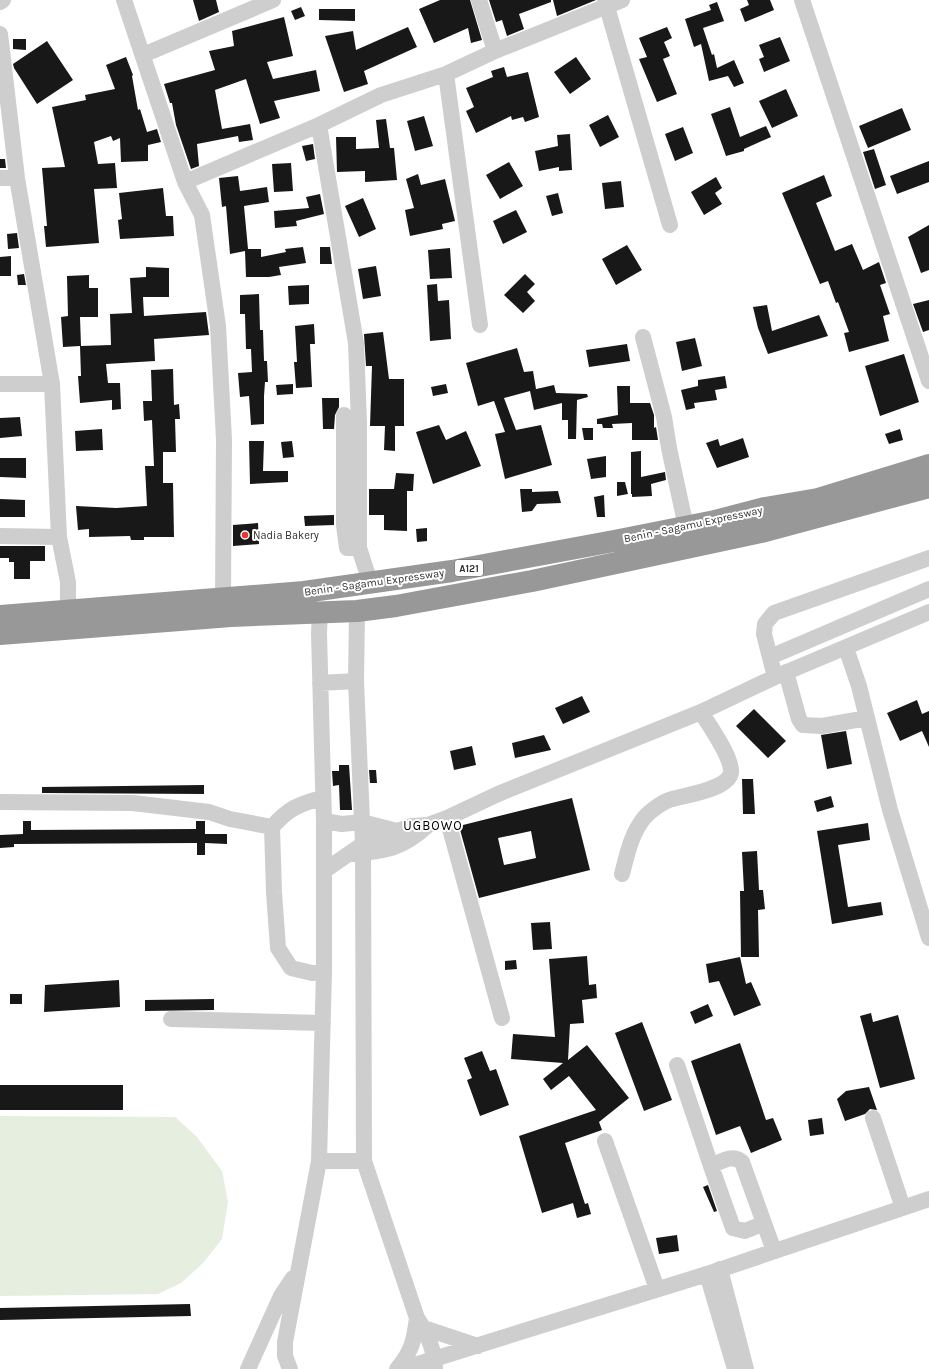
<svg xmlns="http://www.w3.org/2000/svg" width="929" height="1369" viewBox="0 0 929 1369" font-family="Karla,sans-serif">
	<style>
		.green { fill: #e5eedf }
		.building { fill: #181818; fill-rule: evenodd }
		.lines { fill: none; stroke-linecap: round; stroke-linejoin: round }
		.minor { stroke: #cecece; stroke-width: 16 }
		.highway { stroke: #989898; stroke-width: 22 }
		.poi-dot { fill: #e83732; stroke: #fff; stroke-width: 1.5 }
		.labels { text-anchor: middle; stroke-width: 4; stroke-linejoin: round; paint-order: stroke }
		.shield { fill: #fff; stroke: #6f6f6f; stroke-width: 1 }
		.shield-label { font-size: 10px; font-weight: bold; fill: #313131 }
		.street-label { font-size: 11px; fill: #313131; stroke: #fff }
		.poi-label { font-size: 11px; fill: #313131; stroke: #fff; text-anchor: start }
		.quarter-label { font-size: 13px; letter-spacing: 1px; fill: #000; stroke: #fff }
	</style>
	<rect width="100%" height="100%" fill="#fff"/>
	<path class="green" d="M0 1116 175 1117 197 1137 222 1171 228 1202 222 1239 203 1263 181 1283 158 1294 0 1296Z"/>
	<path class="building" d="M193 0H216L219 12 199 21Z
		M440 0H470L482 40 471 43 468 28 434 43 419 9Z
		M489 0H551V2L519 14 524 29 507 36 502 20 496 22Z
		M553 0H596L557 16Z
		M747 0H770L774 10 745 22 740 9 749 5Z
		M717 2 724 21 703 28 712 55 714 54 717 68 734 60 744 83 734 87 728 76 709 81 701 44 694 47 685 19 711 10 709 5Z
		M301 7 305 16 295 20 291 11Z
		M319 9H355V21L319 20Z
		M284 17 293 56 267 62 273 79 316 70 320 91 274 101 280 118 260 124 246 79 215 90 222 129 250 124 253 140 239 142 238 136 197 144 199 166 191 169 176 125 172 103H170L164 84 215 70 209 51 234 46 232 31Z
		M408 27 417 47 364 71 368 84 344 92 325 36 353 31 356 50Z
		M667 27 672 38 664 42 670 56 663 59 677 94 657 102 639 59 647 57 639 38Z
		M780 37 790 61 764 72 759 59 764 57 759 45Z
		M13 39H26V50L13 49Z
		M47 41 73 80 37 104 14 68 13 64Z
		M126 57 133 75 132 76 138 110 140 109 147 132 157 129 161 142 148 145V161L121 162 120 138 113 141 111 136 94 142 98 164 115 163 117 188 94 189 99 243 46 247 44 226H47L42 168 65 167 52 107 86 100 85 95 115 89 106 65Z
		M576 57 591 79 570 94 554 72Z
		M504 67 507 77 528 72 539 117 525 122 523 117 512 120 511 116 476 133 466 111 474 107 466 88 493 77 491 71Z
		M786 89 798 116 772 128 759 101Z
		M730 107 740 137 766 126 771 137 744 149V151L726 156 711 114Z
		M902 108 911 130 868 148 859 126Z
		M608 115 619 137 600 147 589 125Z
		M424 116 433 146 415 151 407 121Z
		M386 119 390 148H394L397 180 365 182V171L337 172 336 137H356V149L379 148 376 120Z
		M683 127 693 153 675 161 665 134Z
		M570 134 572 170 559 171V167L539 171 535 151 558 146 557 135Z
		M313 144 315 159 306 161 302 146Z
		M874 149 886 185 875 189 863 152Z
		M0 159H5L6 168H0Z
		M929 161V182L897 194 890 176Z
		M509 162 523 186 500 199 486 175Z
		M291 163 293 191 274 192 272 164Z
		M418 174 421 185 445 179 455 221 442 224 443 229 410 236 405 210 414 208 406 179Z
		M824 175 832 196 816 203 835 251 852 244 863 270 879 262 886 283 880 285 890 314 883 316 889 341 849 352 844 333 849 332 838 302 836 303 828 281 820 284 782 193Z
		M238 176 240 191 267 187 269 202 244 206 248 249H261V257L286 252 285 249 303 247 306 263 279 267 281 275 269 277H246L245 251 230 254 226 206 222 207 219 178Z
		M716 177 722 188 715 193 722 204 704 215 691 192Z
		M621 181 624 207 605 209 602 183Z
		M163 188 166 216H173L174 236 120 239 118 220 122 219 119 193Z
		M558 193 563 213 552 216 546 196Z
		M320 194 324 214 296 221 297 226 275 228 274 211 309 208 306 197Z
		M363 198 376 229 359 237 345 206Z
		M516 210 527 232 503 244 493 221Z
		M929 225V270L921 273 908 237Z
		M17 233 19 248 8 249 7 234Z
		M627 245 642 270 616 285 602 259Z
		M320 247H330L332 264H320Z
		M450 248 452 278 430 279 428 250Z
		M11 256V276H0V257Z
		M376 266 381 296 363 299 358 269Z
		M146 267 169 268V297H143L144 316 206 312 209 335 154 339 155 361 106 364 108 383H120L121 409 112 410V400L80 403 78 376H81L80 346 63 347 61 317 68 316 67 276 89 275V288H98V317H80L81 346 111 345 110 314 132 313 130 278 146 277Z
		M24 274 26 285H18L17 275Z
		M525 274 535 284 527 292 535 301 523 313 504 295Z
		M437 284 438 301 449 300 451 339 430 341 427 285Z
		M309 285V304L289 305 288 286Z
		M259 294 260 330H263L264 361H267L268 382H265L264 396V424L251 425 249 396 240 397 238 373 252 372 251 349H246L245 314H240V295Z
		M929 300V330L923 332 913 304Z
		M767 305 772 331 819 315 828 336 768 354 758 328 753 307Z
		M314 324 315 344H310L312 387 296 388 294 362H297L295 326Z
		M383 332 389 379H404V426H395V451L384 450 385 426H370L372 366H366L364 334Z
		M695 338 702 366 682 371 676 342Z
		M627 344 630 361 589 367 586 350Z
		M517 348 524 372 533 371 536 389 532 390 554 385 556 393 587 394 588 397 577 400 576 439H568V420H562V403L534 410 530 391 504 398 516 430 541 425 552 465 505 479 495 434 505 432 494 401 478 406 466 363Z
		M904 354 919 402 880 416 865 366Z
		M173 369 174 405 179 404 180 419H175L176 452H163V483H173L174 537H144V540H131L130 536 89 537V529L78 530 76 506 116 508 147 506 145 466H154L152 420 144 421 143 401H152L151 370Z
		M725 376 727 388 715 390 717 400 694 403 695 408 686 410 681 390 698 386V380Z
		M293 384V394L277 395 276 385Z
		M446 384 448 393 433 396 431 387Z
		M617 386H630V403H650L654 415V428L656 427 658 440H632V423L612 424 613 428H603L602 424H597V419L618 415Z
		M322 398H339V407L335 415 334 429H323Z
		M20 417 22 436 0 438V418Z
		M439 425 446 440 466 431 481 466 433 484 416 432Z
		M582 428H593V440H584Z
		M102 429 103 450 76 451 75 431Z
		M900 429 903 440 889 444 885 434Z
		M743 438 749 457 717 468 706 443 718 439 720 446Z
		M249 441H264L263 471H288V482L250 484Z
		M292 441 294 457 283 458 281 442Z
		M641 451V477L665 472 666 480 651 484 652 496 632 497V494H631V452Z
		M606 456V477L591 479 587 459Z
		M0 458H26V478L0 477Z
		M396 473 414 474 413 491H407V531L384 530V515H369V489H394Z
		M617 482H625L628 494 617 496Z
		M520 489H532V492L558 491 561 503 537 504 532 511 522 512Z
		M604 495 605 517H597L594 497Z
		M0 499 25 500V517H0Z
		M334 515V525L305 526 304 516Z
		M258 523 259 544 233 546V525Z
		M427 528V541L417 542 416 529Z
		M0 546H45V561H30V579H14V562H9V558H0Z
		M582 696 590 712 563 724 555 708Z
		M917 700 922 714 929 711V747L922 731 900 741 887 713Z
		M754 709 786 741 768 758 736 726Z
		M846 731 852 764 827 769 821 735Z
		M544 735 551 750 515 758 512 743Z
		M472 746 476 765 454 770 450 751Z
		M339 765H349L352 810H340L339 785 333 786 332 771H339Z
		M369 770H376L377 783H370Z
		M742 779H753L755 814H743Z
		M204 785V794L42 793V787Z
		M831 796 834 807 817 812 814 801Z
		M572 798 590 870 479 898 459 826ZM531 831 536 858 504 865 498 838Z
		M23 821H31V830L196 829V821H205V834H227V844L205 843V855H197V843L14 844V847L0 848V835L23 834Z
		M868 823 870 840 838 845 848 907 881 902 883 915 832 924 817 831Z
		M757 851 759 890H763L765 909 758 910 759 957H741L740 891H744L742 852Z
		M550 922 552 949 533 950 531 923Z
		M587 956 589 985 596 984 597 998 582 1000 584 1023 570 1024 568 1060 587 1045 629 1098 599 1122 602 1130 565 1143 585 1204 588 1203 591 1214 577 1218 573 1203 542 1213 519 1136 596 1110 569 1076 551 1090 543 1079 563 1063 511 1059 513 1034 555 1037 549 959Z
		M740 957 746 984 751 982 761 1005 734 1016 719 981 709 983 706 964Z
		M516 960 517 969 505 970V961Z
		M119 980 120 1007 44 1012 45 985Z
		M10 994H22V1004H10Z
		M214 999V1010L145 1011V1000Z
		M708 1004 713 1016 695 1024 690 1012Z
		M871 1013 873 1022 898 1015 915 1079 880 1088 860 1016Z
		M642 1022 672 1100 644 1111 615 1033Z
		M740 1043 766 1120 773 1118 782 1140 751 1153 740 1126 716 1135 691 1061Z
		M482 1051 490 1071 496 1069 509 1105 480 1116 467 1080 472 1078 464 1058Z
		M0 1085H123V1110H0Z
		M869 1087 877 1110 870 1109 865 1114 845 1121 837 1099 846 1091Z
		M822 1118 824 1134 810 1136 808 1120Z
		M708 1185 717 1211 714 1212 703 1187Z
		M677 1235 679 1251 659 1254 656 1238Z
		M190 1304 191 1316 0 1320V1308Z"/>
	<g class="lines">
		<path class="minor" d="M124 0 185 182 202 215 218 326 224 440 223 599
			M479 0 495 51
			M605 0 670 225
			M802 0 929 381
			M0 2 3 0
			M0 34 17 178 52 384 59 537 68 582V611
			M143 55 273 0
			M446 74 480 325
			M319 125 356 343 359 423V548L370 582
			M0 178H17
			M185 182 319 125 381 95 446 74 495 51 622 0
			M643 337 664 417 669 448 686 527
			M0 384H52
			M344 415V525L347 548H359
			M0 536 59 537
			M357 611 356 681 363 844 364 1161 417 1318C427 1333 435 1351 435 1369
			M846 648 859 686 890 810 929 938
			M770 657 929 589
			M786 672 799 719 803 725 822 726 867 718
			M775 677 764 634 765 624 774 613 929 558
			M320 683 356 681
			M322 798C299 804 289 808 272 827L274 892 278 948 291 968 312 973 324 972
			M0 802 133 803 209 812 230 819 272 827
			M447 818 502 1018
			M324 821 342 824 362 822 397 831
			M352 854C386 851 402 849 428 825
			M324 871 363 844 411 826 428 825 447 818 498 794 701 712 775 677 929 612
			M622 874C627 855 631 834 644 818 650 811 661 803 669 800 684 795 729 790 731 772 732 757 709 725 701 712
			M171 1019 323 1023
			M677 1065 711 1166C722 1161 732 1154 742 1162L774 1251
			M873 1118 903 1208
			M605 1141 657 1289
			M319 1161H364
			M711 1166 733 1228 745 1231 764 1223
			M720 1269 746 1369
			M707 1274 735 1369
			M424 1328 478 1346
			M248 1369 281 1296 293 1278
			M290 1369 285 1356V1342L319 1161 324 972V821L319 633 320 611
			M397 1369C412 1351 414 1341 417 1318
			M402 1369 707 1274 929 1199"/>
		<path class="highway" d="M0 616 304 592 452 571 614 541 715 521 765 508 818 499 929 465
			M0 634 231 616 357 611 396 606 532 581 761 532 929 487"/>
	</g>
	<circle class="poi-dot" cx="245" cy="535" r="4"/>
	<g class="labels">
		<rect class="shield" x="455" y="560" width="28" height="16" rx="3"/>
		<g class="shield-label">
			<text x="469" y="572">A121</text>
		</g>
		<g class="street-label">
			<text transform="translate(693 524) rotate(-12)" y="4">Benin - Sagamu Expressway</text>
			<text transform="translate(374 582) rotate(-8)" y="4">Benin - Sagamu Expressway</text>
		</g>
		<g class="poi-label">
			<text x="253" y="539">Nadia Bakery</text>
		</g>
		<g class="quarter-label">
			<text x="433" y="830">UGBOWO</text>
		</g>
	</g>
</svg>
